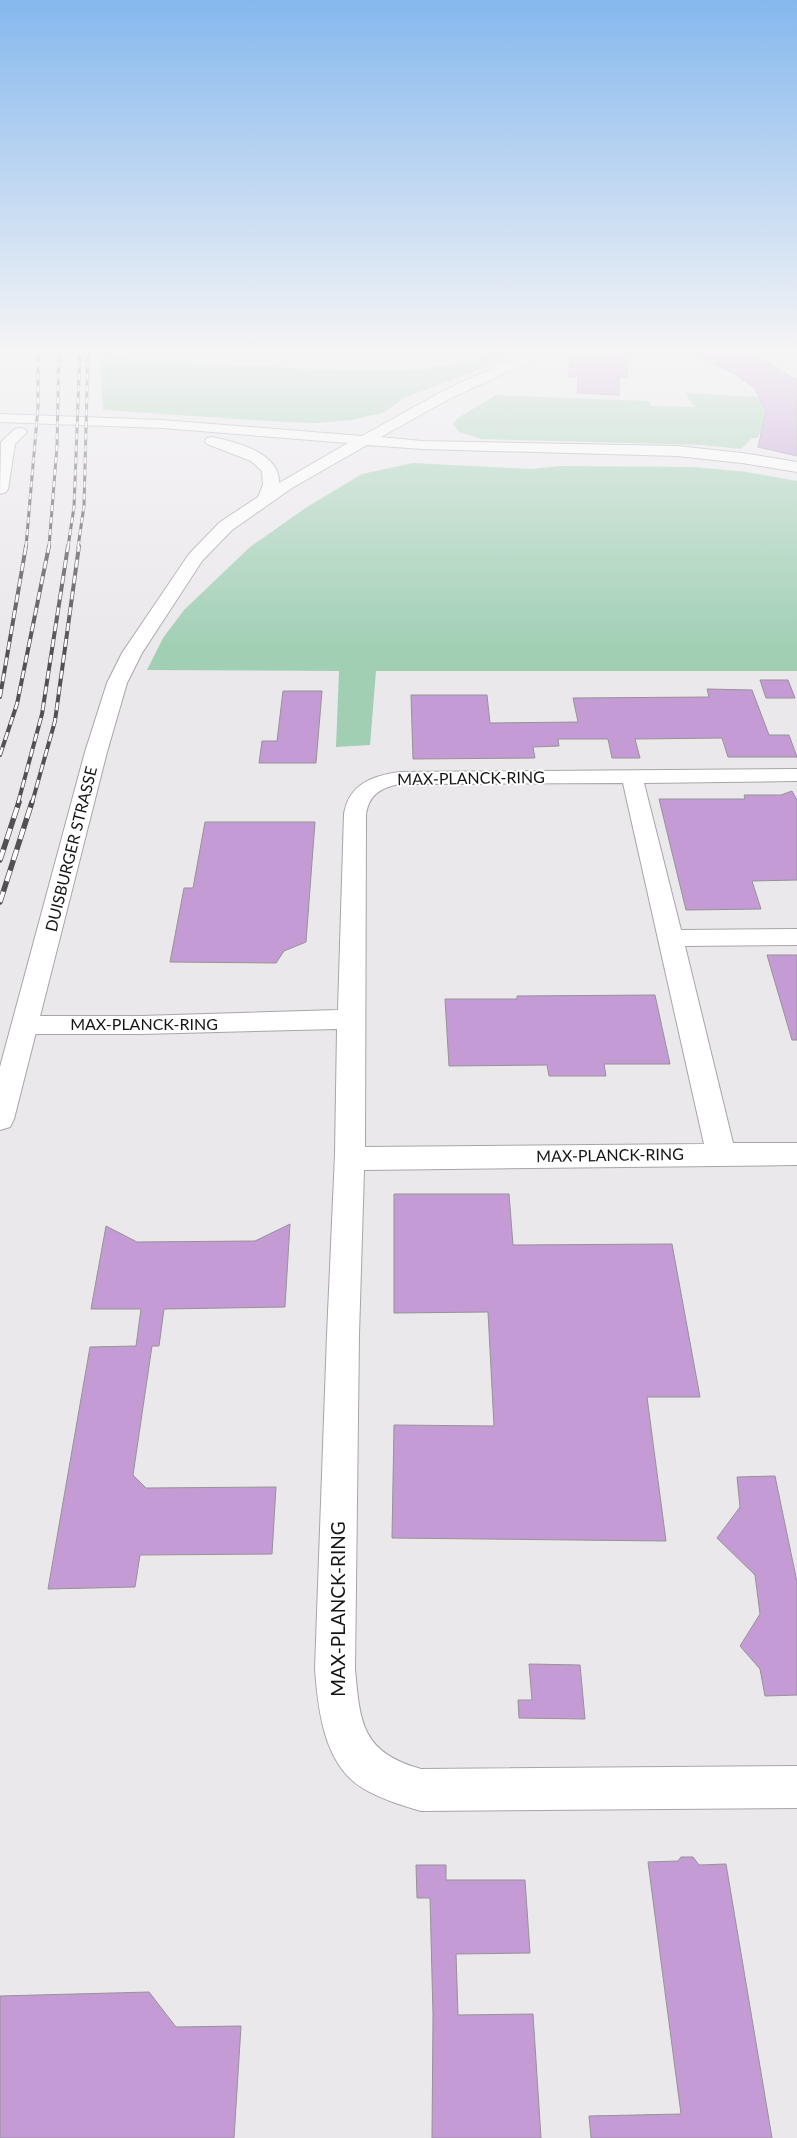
<svg xmlns="http://www.w3.org/2000/svg" width="797" height="2138" viewBox="0 0 797 2138" font-family="Lato,sans-serif">
	<style>
		.green { fill: #a0cfb4 }
		.building { fill: #c49bd4; stroke: #969397 }
		.lines { fill: none; stroke-linecap: round; stroke-linejoin: round }
		.minor-casing { stroke: #a7a5a9; stroke-width: 2 }
		.major-casing { stroke: #a7a5a9; stroke-width: 2 }
		.minor { fill: #fff; fill-rule: evenodd }
		.major { fill: #fff; fill-rule: evenodd }
		.rail-far2-casing { stroke: #525052; stroke-width: 3 }
		.rail-far1-casing { stroke: #525052; stroke-width: 4 }
		.rail-casing { stroke: #525052; stroke-width: 5.5 }
		.rail-far2 { stroke: #fff; stroke-width: 2; stroke-dasharray: 6; stroke-linecap: butt }
		.rail-far1 { stroke: #fff; stroke-width: 2.5; stroke-dasharray: 8; stroke-linecap: butt }
		.rail { stroke: #fff; stroke-width: 4; stroke-dasharray: 11; stroke-linecap: butt }
		.labels { text-anchor: middle; stroke-width: 4; stroke-linejoin: round; paint-order: stroke }
		.street-label { font-size: 16px; fill: #151415; stroke: #fff }
		.near-street-label { font-size: 19px; fill: #151415; stroke: #fff }
	</style>
	<rect width="100%" height="100%" fill="#ebe8ec"/>
	<path class="green" d="M518 351 496 363 404 398 383 413 351 420 317 423 283 422 103 410 99 353 153 361 360 371 413 370 472 361 489 353Z
		M685 393 761 397C767 412 767 425 757 438H752L741 449 703 445 481 439 459 432 453 424 458 418 496 395 648 401 651 406 694 407Z
		M413 463 531 469 560 466 694 467 747 472 797 481V671H376L370 745 336 747 339 671 147 670 163 638 184 610 250 547 307 507 362 474Z"/>
	<path class="building" d="M608 351H627V378L619 377V395L577 393 578 377H569L570 358 607 359Z
		M688 351H742L764 360 797 380V456L758 447 766 411 755 389 735 374Z
		M760 680H788L795 698H766Z
		M707 689 752 690 769 735H789L797 757H728L722 738 635 739 640 758H612L608 739H558L559 746 533 747 535 758 413 759 411 695H487L490 723 578 722 573 698 709 697Z
		M283 691H322L316 763H259L262 741H277Z
		M792 791 797 800V880L752 881 761 909 686 910 659 799H745L744 795H781Z
		M205 822H315L306 942 284 951 276 963 170 962 184 888H193Z
		M767 955H797V1040H792Z
		M655 995 670 1064H604L606 1076H549L547 1065 449 1066 445 999H517V996Z
		M394 1194H509L513 1245 672 1244 700 1397H647L666 1541 392 1538 394 1425 494 1426 488 1312 394 1313Z
		M290 1224 285 1307 164 1309 159 1346H152L133 1475 146 1488 276 1487 272 1554 140 1555 135 1587 48 1589 90 1347 136 1346 141 1309H91L106 1226 137 1242 255 1241Z
		M775 1476 797 1582V1695L765 1696 760 1669 740 1646 760 1614 755 1575 717 1538 740 1507 737 1477Z
		M529 1664 580 1665 585 1719 519 1718 518 1700H532Z
		M681 1857H693L699 1865 726 1864 772 2138H591L589 2116 681 2114 648 1862 678 1861Z
		M416 1865H446V1880H525L530 1953 456 1954 458 2015 533 2014 541 2138H432L433 2015 430 1898H417Z
		M149 1992 176 2027 241 2026 234 2138H0V1996Z"/>
	<g class="lines">
		<g class="minor-casing">
			<path id="minor" d="M788 351H797V356L789 354Z
				M20 428 25 429 27 432 15 444 8 489 6 492 0 494 1 442 15 429Z
				M797 769V781L644 783 681 930 797 929V945L685 946 733 1143H797V1165L364 1170 359 1335 355 1669C360 1724 362 1752 421 1769L797 1766V1808L421 1811C401 1805 381 1799 364 1789 324 1766 318 1710 315 1669L327 1335 335 1154 337 1029 141 1034H26L17 1032 13 1025 17 1018 26 1016H141L338 1010 344 814C349 784 372 776 399 772ZM623 783 704 1144 365 1147 366 814C369 795 380 788 399 784Z"/>
		</g>
		<g class="major-casing">
			<path id="major" d="M529 351H545L519 367 451 398 381 437 422 441 677 446 742 453 797 462V472L742 463 677 456 422 449 367 445 292 488 232 530 202 561 142 653 127 683 107 752 14 1119 10 1127 0 1130V1067L85 752 107 683 122 653 189 554 220 522 258 497 263 485 262 471 251 461 207 444 205 441 207 438 212 437C235 442 280 452 279 483L348 443 162 428 0 422V414L162 420 362 436 441 392Z"/>
		</g>
		<use href="#minor" class="minor"/>
		<use href="#major" class="major"/>
		<g class="rail-far2-casing">
			<path id="rail-far2" d="M26 547 38 407V351
				M49 547 57 446 59 351
				M68 547 74 507 80 351
				M78 547 84 506 88 351"/>
		</g>
		<g class="rail-far1-casing">
			<path id="rail-far1" d="M0 697 26 546
				M0 755 17 704 49 546
				M18 803 42 714 68 546
				M32 803 55 721 79 546"/>
		</g>
		<g class="rail-casing">
			<path id="rail" d="M0 860 19 802
				M0 902 32 802"/>
		</g>
		<use href="#rail-far2" class="rail-far2"/>
		<use href="#rail-far1" class="rail-far1"/>
		<use href="#rail" class="rail"/>
	</g>
	<linearGradient id="sky" x2="0" y2="1"><stop stop-color="#85b8ed"/><stop offset="0.54" stop-color="#f6f5f6"/><stop offset="1" stop-color="#f6f5f6" stop-opacity="0"/></linearGradient>
	<rect width="797" height="650" fill="url(#sky)"/>
	<g class="labels">
		<g class="street-label">
			<text transform="translate(471 778) rotate(-1)" y="6">MAX-PLANCK-RING</text>
			<text transform="translate(71 849) rotate(-76)" y="6">DUISBURGER STRASSE</text>
			<text x="144" y="1030">MAX-PLANCK-RING</text>
			<text transform="translate(610 1155) rotate(-1)" y="6">MAX-PLANCK-RING</text>
		</g>
		<g class="near-street-label">
			<text transform="translate(338 1609) rotate(-90)" y="7">MAX-PLANCK-RING</text>
		</g>
	</g>
</svg>
